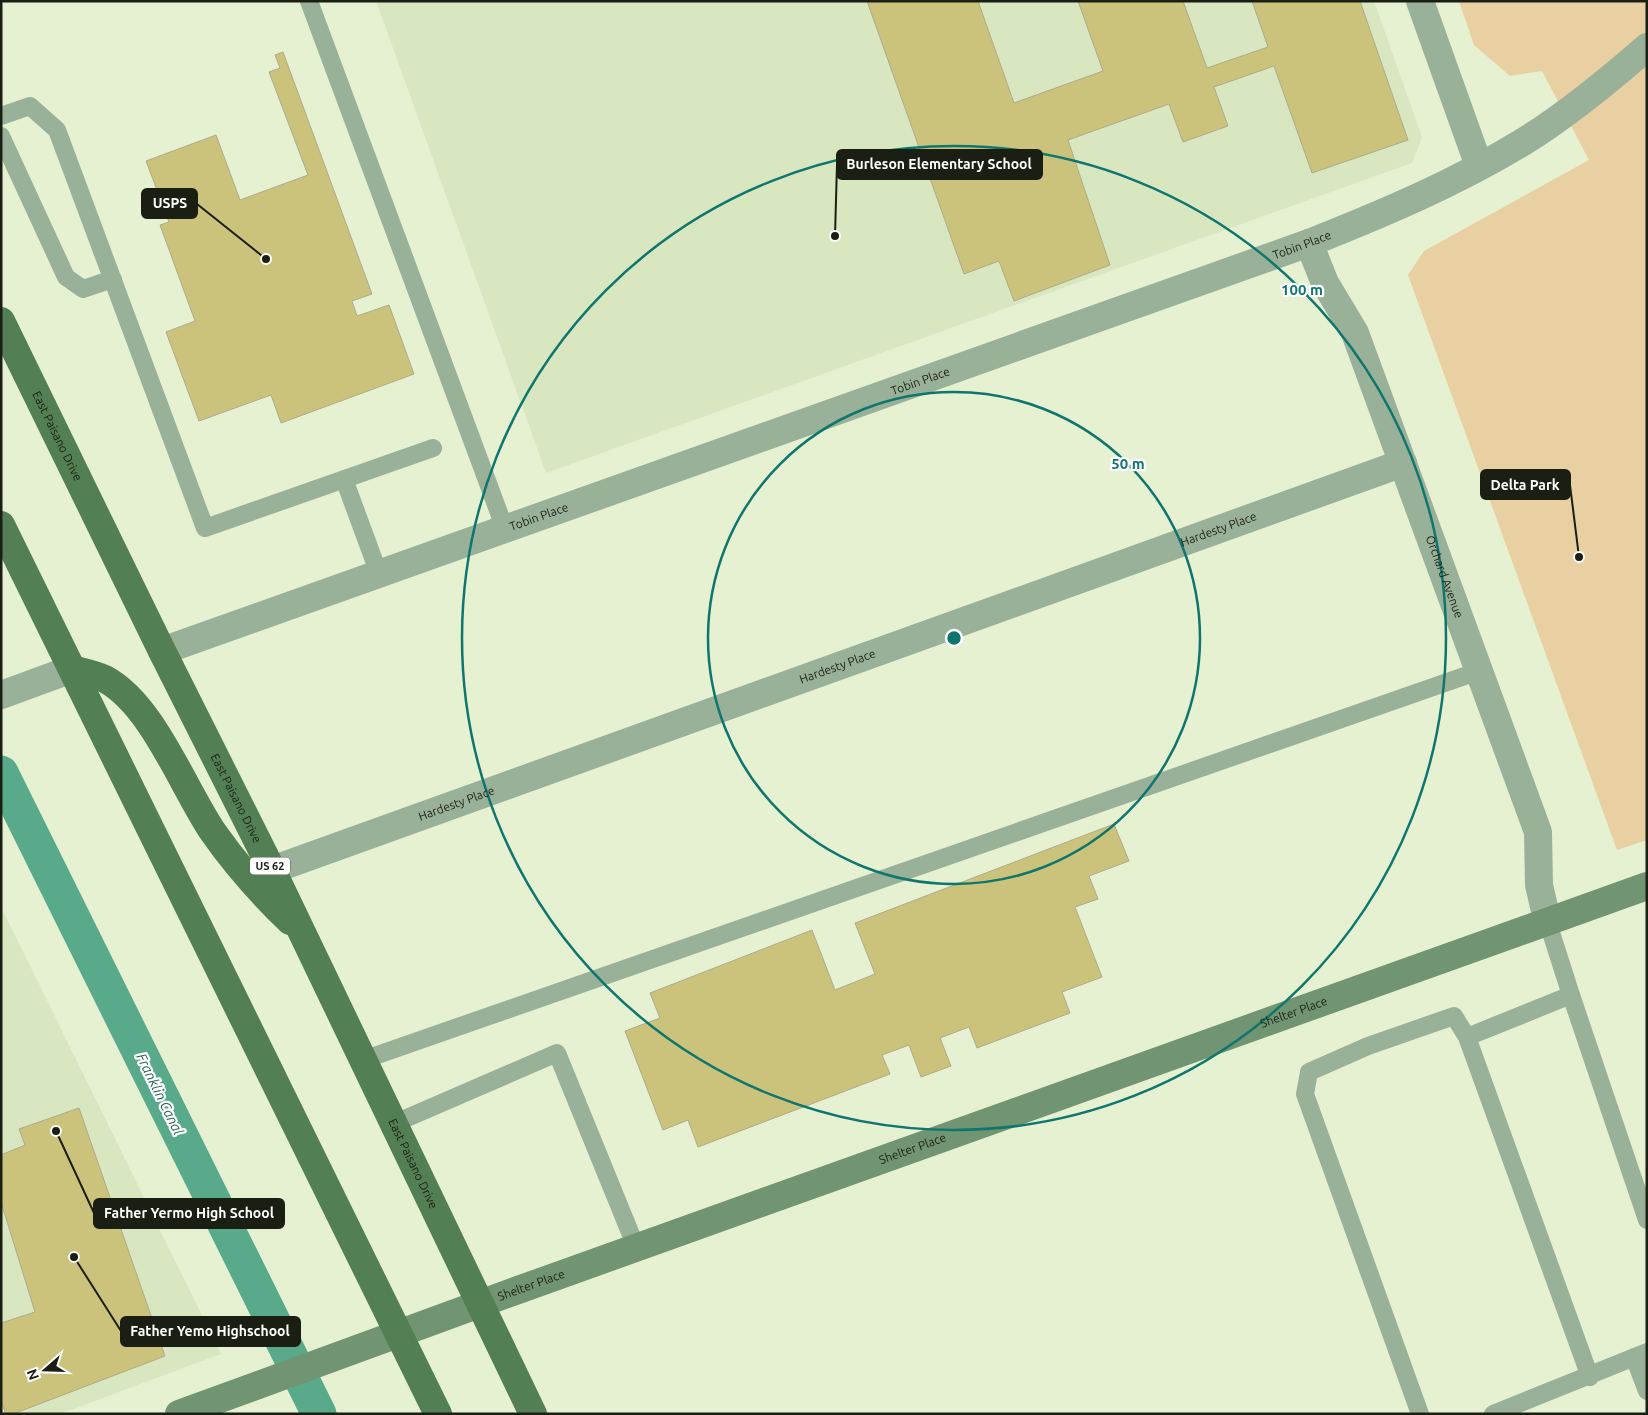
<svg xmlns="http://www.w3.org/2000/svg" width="1648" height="1415" viewBox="0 0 1648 1415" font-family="Ubuntu,sans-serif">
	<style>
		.built { fill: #d8e7c0 }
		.green { fill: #e9d0a3 }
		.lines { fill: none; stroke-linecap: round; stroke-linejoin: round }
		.canal { stroke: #58aa8b; stroke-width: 35 }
		.building { fill: #cbc37b; stroke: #aeab8b }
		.lane { stroke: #99b199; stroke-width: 18 }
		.street { stroke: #99b199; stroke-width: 28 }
		.secondary { stroke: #719472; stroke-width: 28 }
		.primary { stroke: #537f55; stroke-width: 28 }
		.ring { fill: none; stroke: #0f766e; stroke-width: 2.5 }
		.labels { text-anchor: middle; stroke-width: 4.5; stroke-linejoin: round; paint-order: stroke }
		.shield { fill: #fff; stroke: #5f625a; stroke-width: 1 }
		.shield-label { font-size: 11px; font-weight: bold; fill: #1b1f13 }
		.street-label { font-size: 12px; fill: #1b1f13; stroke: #fff }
		.water-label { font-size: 14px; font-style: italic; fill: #21604a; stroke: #fff }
		.centre { fill: #0f766e; stroke: #fff; stroke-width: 2.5 }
		.ring-label { font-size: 15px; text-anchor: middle; font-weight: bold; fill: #0f766e; stroke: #fff; stroke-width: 4.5; stroke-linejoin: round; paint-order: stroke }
		.leader { fill: none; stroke: #1b1f13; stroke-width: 2 }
		.callout-dot { fill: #1b1f13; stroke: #fff; stroke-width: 2 }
		.callout { fill: #1b1f13; stroke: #1b1f13; stroke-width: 2 }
		.callout-label { font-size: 14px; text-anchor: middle; font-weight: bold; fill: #fff }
	</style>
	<rect width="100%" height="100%" fill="#e5f1d1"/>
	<path class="built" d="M376 1H1374L1422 137 1412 163 546 473Z
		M1 907 221 1354 60 1414H1Z"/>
	<path class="green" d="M1459 1H1647V840L1617 850 1408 275 1424 251 1589 160 1542 71 1510 76 1474 45Z"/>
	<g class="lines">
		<path class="canal" d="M1 773 319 1414"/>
	</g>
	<path class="building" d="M867 1H978L1014 103 1103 71 1078 1H1183L1207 68 1268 47 1252 1H1360L1408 140 1312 173 1274 66 1214 87 1228 126 1183 142 1169 104 1068 140 1110 265 1014 301 999 261 964 274Z
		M283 52 372 294 352 301 357 316 389 305 414 374 281 423 271 395 199 421 166 332 195 321 160 225 169 222 146 161 216 135 240 200 308 175 269 72 280 68 275 55Z
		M1114 824 1129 861 1089 876 1098 899 1075 907 1102 977 1062 992 1070 1013 977 1048 969 1027 940 1038 951 1066 921 1077 909 1045 882 1055 890 1074 698 1147 688 1120 663 1130 625 1031 660 1018 650 993 812 930 835 990 875 974 855 923Z
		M79 1108 165 1356 13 1414H6L1 1401V1323L35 1312 1 1202V1155L25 1145 19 1129Z"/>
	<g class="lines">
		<path class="lane" d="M309 1 505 529
			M1 116 30 106 57 130 205 528 433 448
			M1 136 66 277 83 289 113 279
			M344 479 379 574
			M1571 995 1647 1220
			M1467 1037 1571 995 1547 920
			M363 1060 1479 671
			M393 1124 557 1053 636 1247
			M1634 1357 1647 1391
			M1420 1414 1305 1094 1309 1072 1368 1046 1454 1016 1467 1037 1590 1377
			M1493 1414 1647 1352"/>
		<g class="street">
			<path d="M1420 1 1479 166"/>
			<path id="s1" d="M1309 243 1325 283 1355 333 1538 832 1539 885 1547 920"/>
			<path id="s2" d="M162 651 1309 243C1382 214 1456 183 1523 142 1567 115 1608 81 1647 47"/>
			<path d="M1 695 72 669"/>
			<path id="s3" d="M272 870 1403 463"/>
		</g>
		<path class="secondary" id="s4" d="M179 1414 518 1290 1647 886"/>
		<g class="primary">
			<path id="s5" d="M1 321 162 651 272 870 533 1414"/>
			<path d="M1 525 438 1414"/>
			<path d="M72 669C83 672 95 674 105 679 153 705 182 786 213 832 236 865 261 893 290 921"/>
		</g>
	</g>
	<g class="ring">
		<circle cx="954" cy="638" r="246"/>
		<circle cx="954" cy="638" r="492"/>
	</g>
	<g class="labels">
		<rect class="shield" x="250" y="857.5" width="40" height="17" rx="4"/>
		<g class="shield-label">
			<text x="270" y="870">US 62</text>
		</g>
		<g class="street-label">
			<text dy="4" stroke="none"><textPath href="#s2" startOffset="1210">Tobin Place</textPath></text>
			<text dy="4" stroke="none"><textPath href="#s2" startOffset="805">Tobin Place</textPath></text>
			<text dy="4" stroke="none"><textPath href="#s5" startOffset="128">East Paisano Drive</textPath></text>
			<text dy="4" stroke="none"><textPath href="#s2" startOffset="400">Tobin Place</textPath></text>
			<text dy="4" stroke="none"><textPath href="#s3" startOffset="1006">Hardesty Place</textPath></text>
			<text dy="4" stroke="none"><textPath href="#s1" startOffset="361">Orchard Avenue</textPath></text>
			<text dy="4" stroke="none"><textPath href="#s3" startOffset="601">Hardesty Place</textPath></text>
			<text dy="4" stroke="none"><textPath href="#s5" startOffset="532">East Paisano Drive</textPath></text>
			<text dy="4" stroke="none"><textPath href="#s3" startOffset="196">Hardesty Place</textPath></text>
			<text dy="4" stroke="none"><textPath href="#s4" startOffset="1185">Shelter Place</textPath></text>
			<text dy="4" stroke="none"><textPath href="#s4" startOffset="780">Shelter Place</textPath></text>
			<text dy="4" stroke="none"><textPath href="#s5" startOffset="938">East Paisano Drive</textPath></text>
			<text dy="4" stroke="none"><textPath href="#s4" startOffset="375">Shelter Place</textPath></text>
		</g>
		<g class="water-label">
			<text transform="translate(160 1094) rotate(64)" y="5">Franklin Canal</text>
		</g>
	</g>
	<circle cx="954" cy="638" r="8" class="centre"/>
	<g class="ring-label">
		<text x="1302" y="295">100 m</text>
		<text x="1128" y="469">50 m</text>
	</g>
	<path class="leader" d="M835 236L837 164M266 259L197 204M1579 557L1570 485M56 1131L94 1213M74 1257L121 1331"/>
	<g class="callout-dot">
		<circle cx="835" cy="236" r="5"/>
		<circle cx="266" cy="259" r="5"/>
		<circle cx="1579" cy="557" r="5"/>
		<circle cx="56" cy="1131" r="5"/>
		<circle cx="74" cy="1257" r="5"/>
	</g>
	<g class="callout">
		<rect x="837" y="150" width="205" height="29" rx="5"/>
		<rect x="142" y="189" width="55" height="29" rx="5"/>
		<rect x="1481" y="470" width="89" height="29" rx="5"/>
		<rect x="94" y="1199" width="190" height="29" rx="5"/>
		<rect x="121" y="1317" width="179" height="29" rx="5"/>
	</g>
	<g class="callout-label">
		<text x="939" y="169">Burleson Elementary School</text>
		<text x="170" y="208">USPS</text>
		<text x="1525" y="490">Delta Park</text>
		<text x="189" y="1218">Father Yermo High School</text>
		<text x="210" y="1336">Father Yemo Highschool</text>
	</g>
	<rect width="1648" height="1415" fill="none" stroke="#1b1f13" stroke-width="5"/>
	<g transform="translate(45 1370) rotate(250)" stroke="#ffffff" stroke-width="4" paint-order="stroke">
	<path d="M0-4L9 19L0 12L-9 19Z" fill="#1b1f13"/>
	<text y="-8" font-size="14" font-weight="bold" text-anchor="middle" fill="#1b1f13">N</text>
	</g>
</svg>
